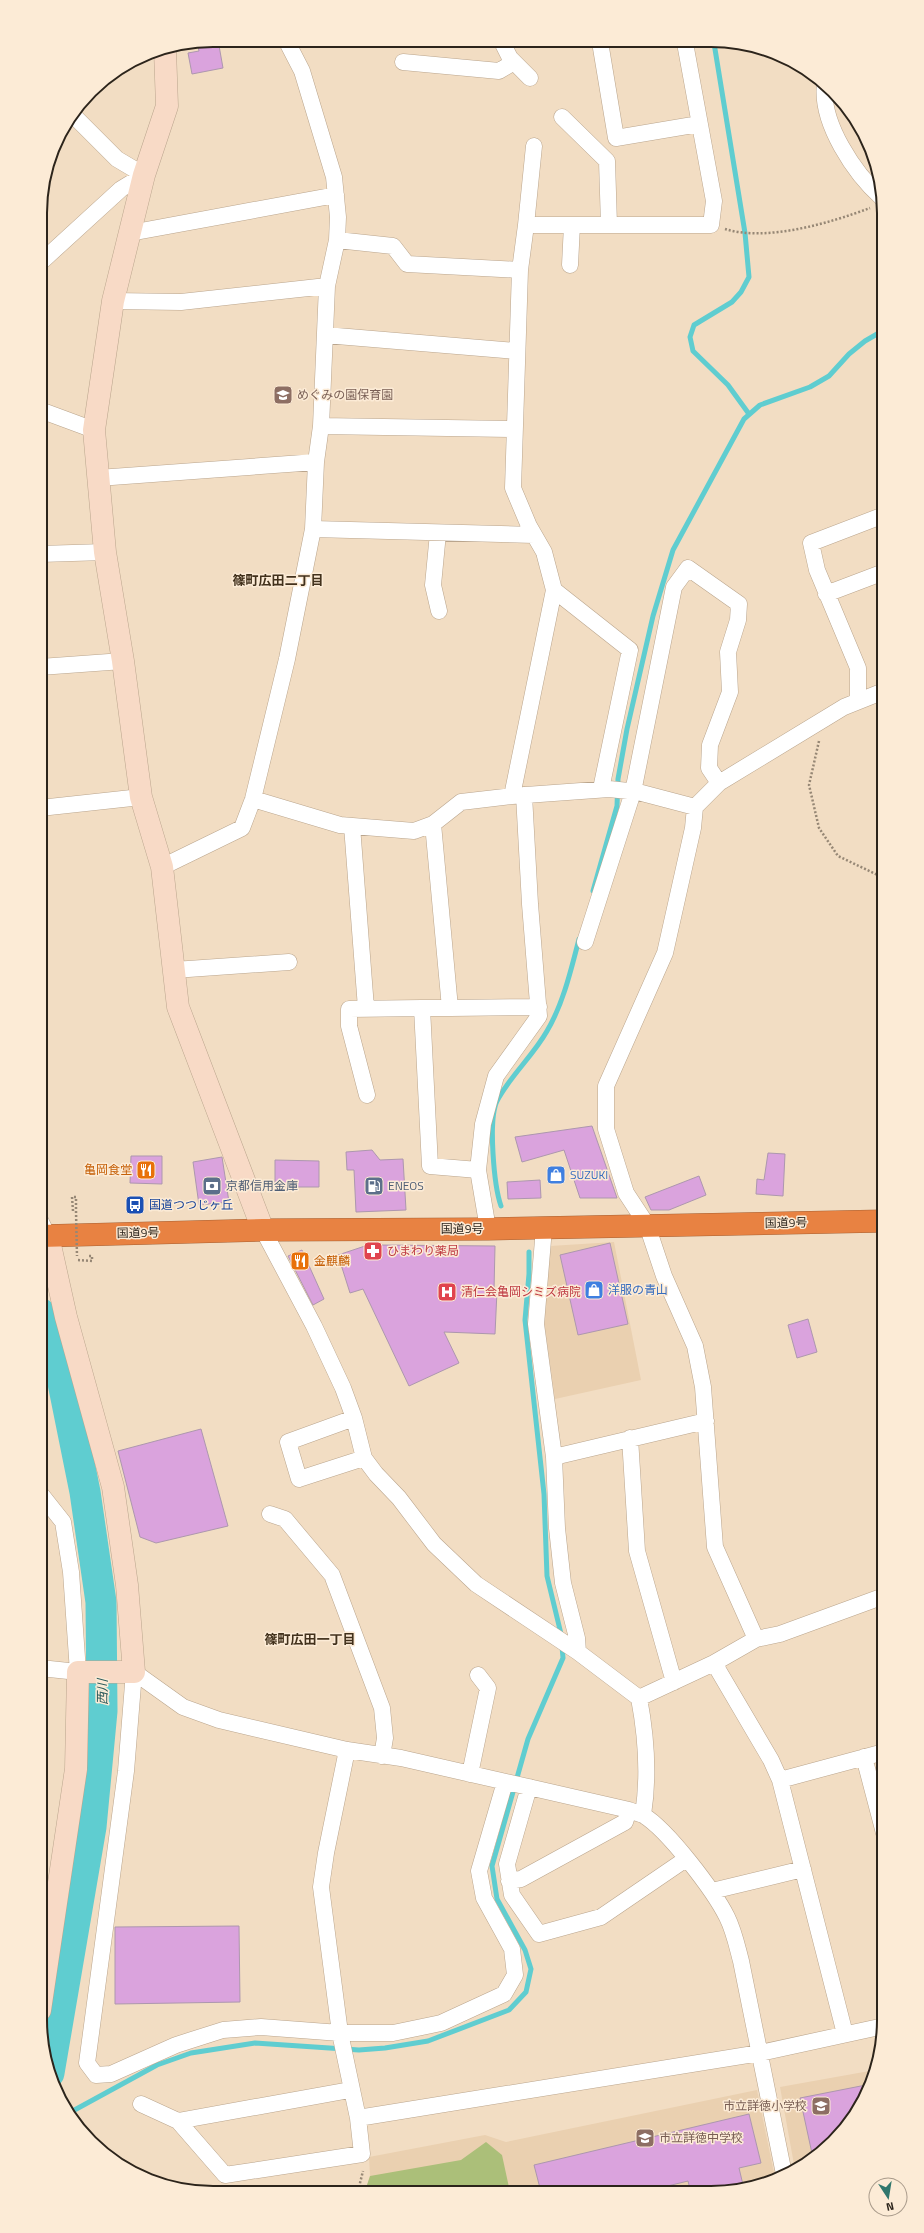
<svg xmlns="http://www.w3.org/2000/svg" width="924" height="2233" viewBox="0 0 924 2233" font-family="'Titillium Web','Noto Sans JP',sans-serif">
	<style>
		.built { fill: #ead0b0 }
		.green { fill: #abbf79 }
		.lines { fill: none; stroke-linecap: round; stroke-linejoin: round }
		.stream { stroke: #5fcdd0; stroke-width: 5 }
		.river { stroke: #5fcdd0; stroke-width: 31 }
		.building { fill: #daa3dd; stroke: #ad97ae }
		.street-casing { stroke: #baa58d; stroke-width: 17 }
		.secondary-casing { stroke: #baa58d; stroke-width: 23 }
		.highway-casing { stroke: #a66134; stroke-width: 23 }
		.path { stroke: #968775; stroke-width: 2.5; stroke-dasharray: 2 2; stroke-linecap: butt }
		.street { stroke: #fff; stroke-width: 16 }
		.secondary { stroke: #f8dac6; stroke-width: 22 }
		.highway { stroke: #e88242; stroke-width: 22 }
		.path-bridge { stroke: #968775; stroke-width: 2.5; stroke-dasharray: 2 2; stroke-linecap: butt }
		.labels { text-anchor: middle; stroke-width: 3; stroke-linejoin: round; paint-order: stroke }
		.education-label { font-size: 12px; fill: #785e54; stroke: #fcebd6; text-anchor: start }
		.food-label { font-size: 12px; fill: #c56008; stroke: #fcebd6; text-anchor: end }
		.shop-label { font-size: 12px; fill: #366cbe; stroke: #fcebd6; text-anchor: start }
		.service-label { font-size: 12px; fill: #4e5e75; stroke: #fcebd6; text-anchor: start }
		.transit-label { font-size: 12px; fill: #164399; stroke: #fcebd6; text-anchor: start }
		.street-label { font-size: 12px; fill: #2c241b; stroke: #fcebd6 }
		.health-label { font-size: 12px; fill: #be3a42; stroke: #fcebd6; text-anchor: start }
		.neighbourhood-label { font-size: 13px; font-weight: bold; fill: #42311c; stroke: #fcebd6 }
		.water-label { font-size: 13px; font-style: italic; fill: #29595a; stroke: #fcebd6 }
		.rim { fill: none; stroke: #2c241b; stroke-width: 2 }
	</style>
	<rect width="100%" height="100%" fill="#f2ddc3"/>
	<path class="built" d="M614 1242 641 1380 555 1399 543 1313 550 1246Z
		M875 2070 871 2086 848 2125 807 2164 795 2170 780 2087Z
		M757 2090 775 2178 756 2187 711 2193 365 2191 370 2176 369 2157 485 2135 506 2142Z"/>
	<path class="green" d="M486 2142 502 2155 510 2192 365 2191 370 2176 461 2160Z"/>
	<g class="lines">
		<path class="stream" d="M714 43 745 233 749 277 741 292 732 302 694 325 690 337 693 351 728 385 749 414
			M593 891 617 806 618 779 627 729 653 616 673 550 744 419 760 405 810 387 829 376 849 354 865 341 884 330
			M501 1206C494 1186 488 1120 497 1101 510 1076 533 1056 547 1031 563 1004 571 970 579 939
			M529 1252V1274L525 1320 544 1494 547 1576 562 1638
			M69 2113 157 2065 191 2053 255 2043 359 2050 385 2048 428 2041 509 2010 526 1992 531 1969 525 1950 497 1899 492 1866 528 1739 563 1658 562 1646"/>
		<path class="river" d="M40 1313 63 1383 85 1492 101 1602 102 1711 91 1827 49 2073"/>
	</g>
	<path class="building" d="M218 40 223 68 192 74 188 53 199 51 197 43Z
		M592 1126 617 1198H580L564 1150 522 1162 515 1137Z
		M372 1150 380 1160 403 1159 406 1210 356 1212 354 1170H347L346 1152Z
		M768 1153 785 1154 783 1196 756 1194 757 1179 764 1180Z
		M131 1156H162V1184L130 1183Z
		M222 1157 229 1202 199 1205 193 1162Z
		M275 1160 319 1161V1187H275Z
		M699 1176 706 1195 669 1210H651L645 1197Z
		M540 1180 541 1198 508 1199 507 1182Z
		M377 1242 378 1245 495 1246 494 1291H497L495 1334 444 1332 459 1363 409 1386 363 1289 350 1293 338 1255Z
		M610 1243 628 1324 578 1335 560 1255Z
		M302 1250 324 1299 313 1305 288 1256Z
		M808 1319 817 1352 797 1358 788 1325Z
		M201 1429 228 1526 156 1543 140 1537 118 1451Z
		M239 1926 240 2002 115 2004V1927Z
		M871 2084 848 2126 813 2158 800 2098Z
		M749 2114 761 2163 739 2168 744 2189 711 2193H691L688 2181 639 2193 541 2192 534 2165Z"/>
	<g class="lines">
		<g class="street-casing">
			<path id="street" d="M502 42 510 58 530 78
				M600 42 616 138 699 124
				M403 62 499 71 514 62
				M825 84C820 123 855 174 882 198
				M562 117 607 161 609 225
				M526 225 534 146
				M130 233 336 195
				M337 240 393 246 407 264 520 270
				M40 263 121 189 144 175 117 159 74 116
				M570 265 572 225
				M113 301 181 302 327 286
				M325 335 517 351
				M40 410 94 430
				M321 426 514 429
				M98 478 316 462
				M313 529 534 535
				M438 533 433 585 439 611
				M40 554 105 552
				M554 590 630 650 601 789
				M826 594 884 572
				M40 667 123 661
				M858 701V668L817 570 811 543 884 515
				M512 796 554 590 544 552 529 526 513 488 520 270 526 225H711L714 201 685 43
				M253 799 340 825 414 831 433 824 461 802 512 796 609 789 638 792 695 807
				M40 808 141 797
				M433 824 450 1008H422L430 1166 478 1170 488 1229
				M352 826 366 1008
				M162 867 242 828 253 799 287 659 313 529 316 462 321 426 327 286 337 240 338 217 334 177 302 71 286 40
				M585 942 633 792 674 587 688 568 739 604 738 620 728 652 730 692 710 745 709 768 719 783
				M174 970 289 962
				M450 1008 539 1007
				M367 1095 349 1026V1009L422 1008
				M478 1170 483 1124 496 1076 539 1016 530 904 524 795
				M40 1220 48 1236
				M544 1228 536 1324 554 1457 557 1528 563 1583 577 1638 578 1652
				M263 1230 314 1326 343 1388 354 1418 364 1458 376 1474 399 1498 434 1544 476 1584 578 1652 639 1698C646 1735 649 1777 643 1815
				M354 1418 288 1442 299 1479 364 1458
				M630 1438 637 1551 674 1682
				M554 1457 706 1421
				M270 1514 285 1519 332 1575 382 1708 385 1738 382 1756
				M756 1639 715 1547 703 1387 695 1346 664 1276 647 1225 626 1193 606 1129V1086L665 953 693 828 695 807 719 783 844 707 884 691
				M714 1663 771 1760 780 1780 884 1752
				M40 1668 78 1672 71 1572 63 1522 40 1493
				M639 1698 714 1663 756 1639 780 1634 884 1596
				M347 1750 326 1853 321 1887 340 2033 358 2118 760 2053 884 2026
				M864 1757 884 1833
				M470 1774 488 1688 478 1675
				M780 1780 845 2034
				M505 1782 479 1871 484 1898 512 1949 515 1975 504 1994 441 2023 393 2033H340L261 2027 223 2030 176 2045 111 2074 96 2075 87 2063 126 1771 134 1672 183 1707 219 1720 347 1750 401 1758 629 1810C633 1812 639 1813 643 1815 668 1830 714 1891 727 1917 734 1931 737 1946 741 1961L784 2174
				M529 1787 507 1864 512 1895 539 1934 601 1917 686 1859
				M509 1881 521 1879 625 1822 629 1810
				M712 1891 803 1869
				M141 2104 178 2121 225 2175 362 2154 358 2118
				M178 2121 350 2090"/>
		</g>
		<g class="secondary-casing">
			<path id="secondary" d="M165 50 167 106 144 175 113 301 94 430 105 552 123 661 141 797 162 867 178 1007 263 1230
				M40 2010 76 1769 78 1672H134L127 1585 113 1487 66 1317 48 1236"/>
		</g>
		<g class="highway-casing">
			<path id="highway" d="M40 1236 263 1230 488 1229 884 1221"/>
		</g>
		<path class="path" d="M725 229C766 242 830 223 870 208
			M819 741 809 785 819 828 838 856 884 878
			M73 1211 72 1197H76V1211
			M78 1260 92 1261V1256H89
			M358 2191 363 2171"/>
		<use href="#street" class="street"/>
		<use href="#secondary" class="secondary"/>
		<use href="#highway" class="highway"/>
		<path class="path-bridge" d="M76 1211 77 1256"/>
	</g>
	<defs>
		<g id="school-square" transform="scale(1)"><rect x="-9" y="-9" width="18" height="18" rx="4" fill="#8d6e63" stroke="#fcebd6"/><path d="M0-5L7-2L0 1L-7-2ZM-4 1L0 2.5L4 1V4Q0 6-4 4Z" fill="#fff"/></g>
		<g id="restaurant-square" transform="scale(1)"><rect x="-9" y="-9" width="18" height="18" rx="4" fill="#e8710a" stroke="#fcebd6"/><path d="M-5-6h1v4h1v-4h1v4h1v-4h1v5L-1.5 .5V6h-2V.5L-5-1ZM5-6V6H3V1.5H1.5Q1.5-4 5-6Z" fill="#fff"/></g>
		<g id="shop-square" transform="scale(1)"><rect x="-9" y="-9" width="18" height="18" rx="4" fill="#3f7fe0" stroke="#fcebd6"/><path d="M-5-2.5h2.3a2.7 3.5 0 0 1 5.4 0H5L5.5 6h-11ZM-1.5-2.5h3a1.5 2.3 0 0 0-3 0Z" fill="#fff"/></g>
		<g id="bank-square" transform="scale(1)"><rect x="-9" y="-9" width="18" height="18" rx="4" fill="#5c6f8a" stroke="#fcebd6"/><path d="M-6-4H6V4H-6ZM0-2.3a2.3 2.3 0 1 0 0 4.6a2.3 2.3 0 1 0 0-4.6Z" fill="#fff"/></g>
		<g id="fuel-square" transform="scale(1)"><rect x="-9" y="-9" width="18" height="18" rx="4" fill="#5c6f8a" stroke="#fcebd6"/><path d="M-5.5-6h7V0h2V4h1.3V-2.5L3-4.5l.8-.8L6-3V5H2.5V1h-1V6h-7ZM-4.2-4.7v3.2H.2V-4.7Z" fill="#fff"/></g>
		<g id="bus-square" transform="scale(1)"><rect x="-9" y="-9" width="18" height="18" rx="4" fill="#1a4fb4" stroke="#fcebd6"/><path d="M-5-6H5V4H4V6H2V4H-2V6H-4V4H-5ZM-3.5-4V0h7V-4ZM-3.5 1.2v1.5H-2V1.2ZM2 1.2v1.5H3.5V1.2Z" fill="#fff"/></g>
		<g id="pharmacy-square" transform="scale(1)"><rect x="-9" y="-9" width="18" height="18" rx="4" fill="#e0444e" stroke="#fcebd6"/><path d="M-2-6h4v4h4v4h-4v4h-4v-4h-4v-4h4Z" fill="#fff"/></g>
		<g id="hospital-square" transform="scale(1)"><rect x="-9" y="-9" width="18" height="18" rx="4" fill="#e0444e" stroke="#fcebd6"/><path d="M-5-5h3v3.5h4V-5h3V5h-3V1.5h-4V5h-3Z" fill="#fff"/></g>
	</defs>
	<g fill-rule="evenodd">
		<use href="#school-square" x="283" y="395"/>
		<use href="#restaurant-square" x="146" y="1170"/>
		<use href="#shop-square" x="556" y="1175"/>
		<use href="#bank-square" x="212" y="1186"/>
		<use href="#fuel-square" x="374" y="1186"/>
		<use href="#bus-square" x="135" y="1205"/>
		<use href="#pharmacy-square" x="373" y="1251"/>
		<use href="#restaurant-square" x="300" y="1261"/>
		<use href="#shop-square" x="594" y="1290"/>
		<use href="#hospital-square" x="447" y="1292"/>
		<use href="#school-square" x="821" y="2106"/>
		<use href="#school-square" x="645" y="2138"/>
	</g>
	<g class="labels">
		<g class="education-label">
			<text x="297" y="399">めぐみの園保育園</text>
			<text x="807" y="2110" text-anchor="end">市立詳徳小学校</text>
			<text x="659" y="2142">市立詳徳中学校</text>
		</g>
		<g class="food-label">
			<text x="132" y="1174">亀岡食堂</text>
			<text x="314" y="1265" text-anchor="start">金麒麟</text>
		</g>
		<g class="shop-label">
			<text x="570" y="1179">SUZUKI</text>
			<text x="608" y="1294">洋服の青山</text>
		</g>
		<g class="service-label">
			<text x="226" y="1190">京都信用金庫</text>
			<text x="388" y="1190">ENEOS</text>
		</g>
		<g class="transit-label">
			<text x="149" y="1209">国道つつじヶ丘</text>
		</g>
		<g class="street-label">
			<text transform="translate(786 1223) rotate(-1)" y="4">国道9号</text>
			<text x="462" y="1233">国道9号</text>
			<text transform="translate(138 1233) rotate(-1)" y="4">国道9号</text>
		</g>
		<g class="health-label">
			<text x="387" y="1255">ひまわり薬局</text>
			<text x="461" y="1296">清仁会亀岡シミズ病院</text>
		</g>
		<g class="neighbourhood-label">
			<text x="278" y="585">篠町広田二丁目</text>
			<text x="310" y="1644">篠町広田一丁目</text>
		</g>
		<g class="water-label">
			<text transform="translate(102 1692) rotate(-90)" y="5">西川</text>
		</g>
	</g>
	<path d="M0 0H924V2233H0ZM213 47H711A166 166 0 0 1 877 213V2020A166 166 0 0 1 711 2186H213A166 166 0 0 1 47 2020V213A166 166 0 0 1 213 47Z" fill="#fcebd6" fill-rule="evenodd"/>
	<path class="rim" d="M213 47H711A166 166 0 0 1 877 213V2020A166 166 0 0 1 711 2186H213A166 166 0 0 1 47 2020V213A166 166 0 0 1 213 47Z"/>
	<g transform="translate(888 2197) rotate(168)"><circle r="19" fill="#fcebd6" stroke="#a99b8b"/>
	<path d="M0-3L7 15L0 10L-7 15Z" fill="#31776d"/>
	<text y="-6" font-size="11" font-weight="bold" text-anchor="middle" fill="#2c241b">N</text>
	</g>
</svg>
